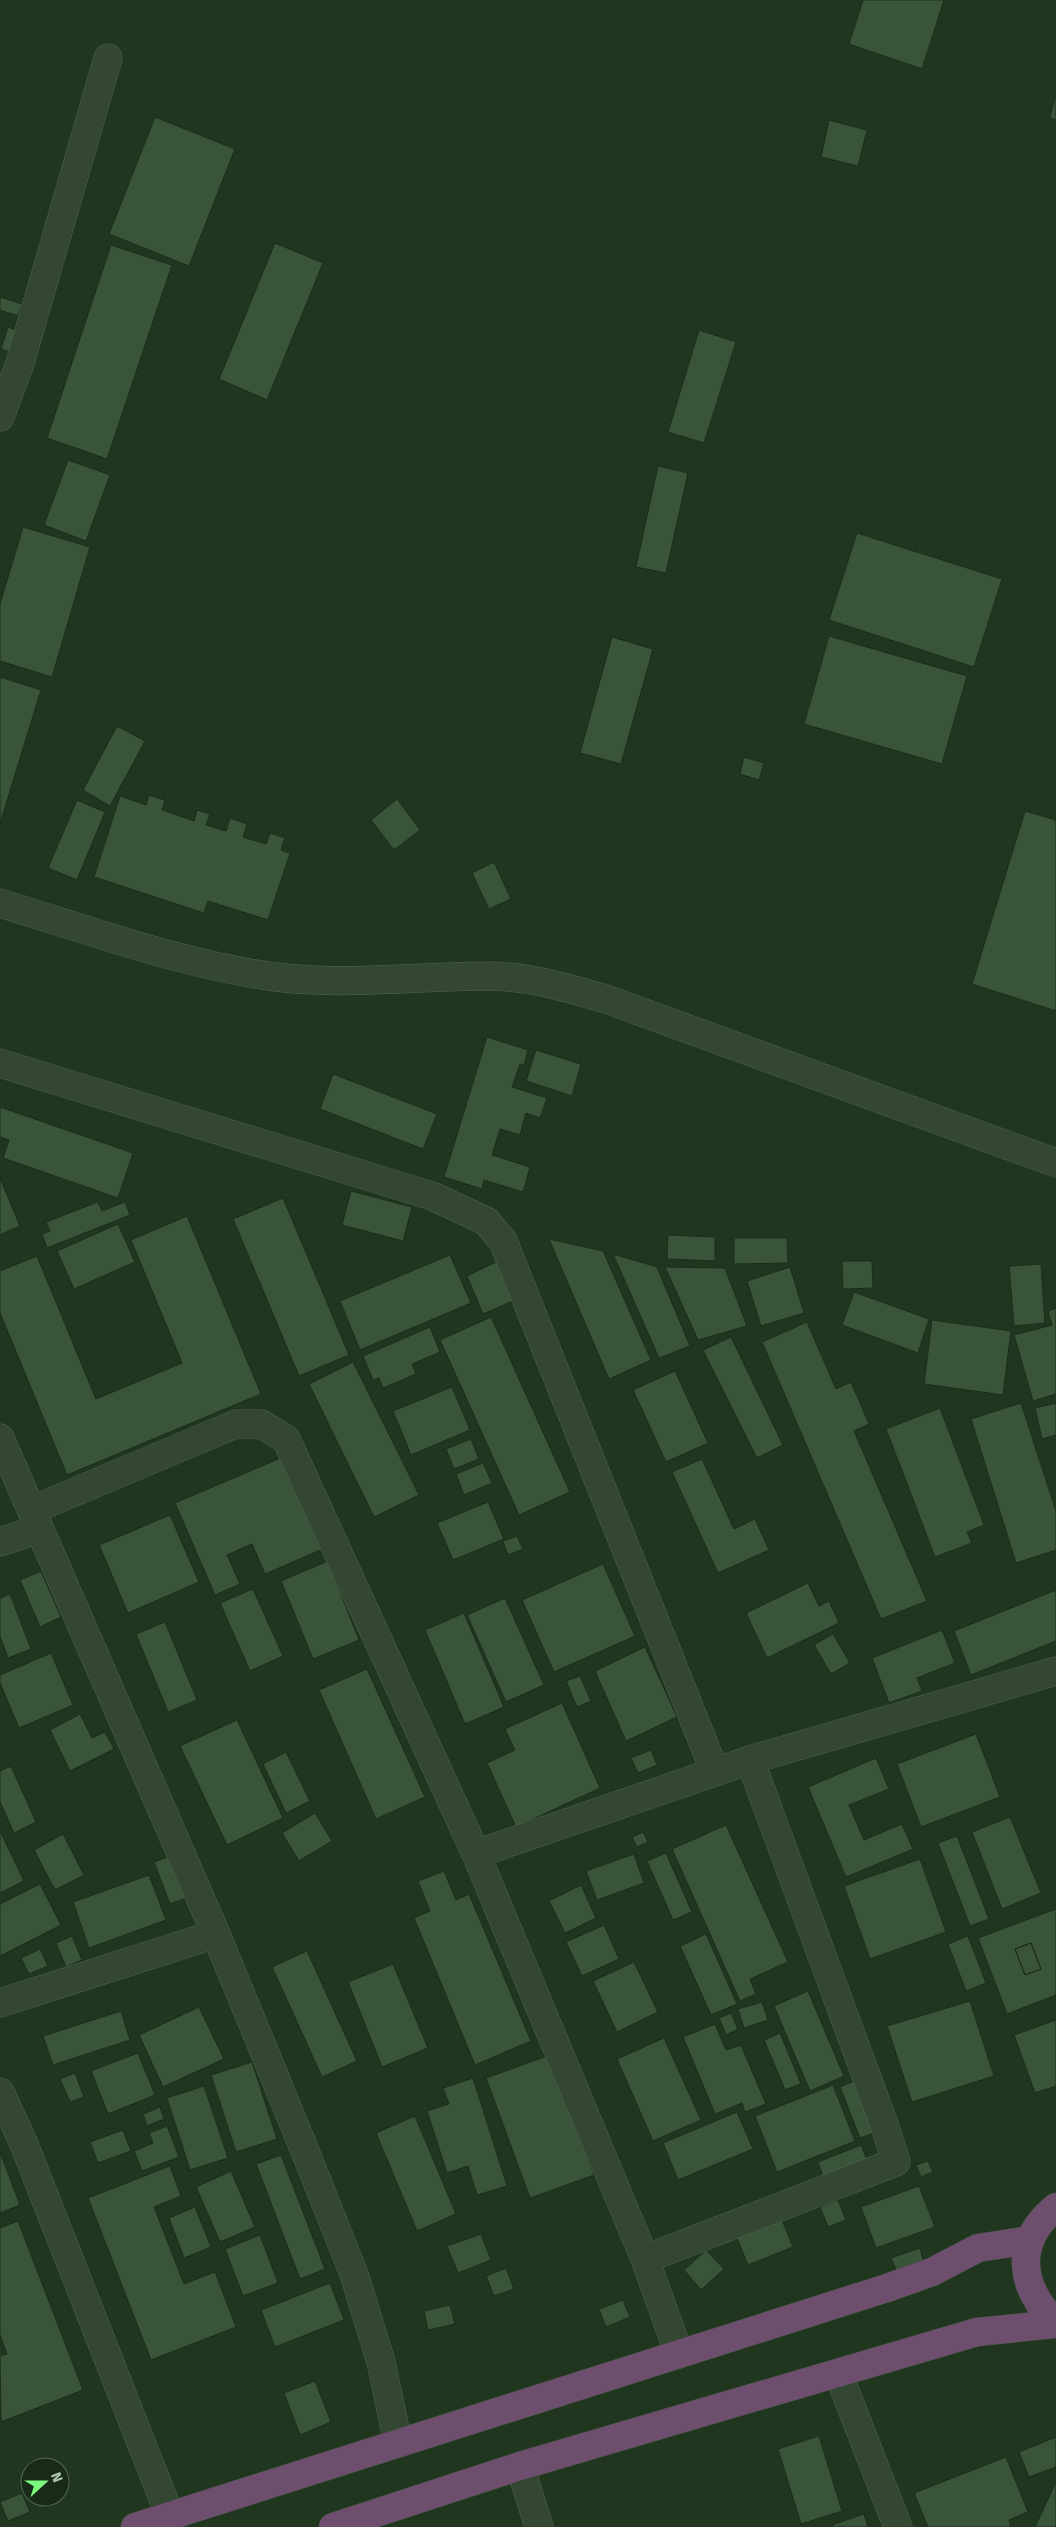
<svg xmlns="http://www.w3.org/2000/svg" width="1056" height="2527" viewBox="0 0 1056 2527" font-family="'Fira Sans',sans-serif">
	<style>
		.building { fill: #395438; stroke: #1b2d1a; fill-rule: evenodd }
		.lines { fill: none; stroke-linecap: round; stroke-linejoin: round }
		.minor-casing { stroke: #516550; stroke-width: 29 }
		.highway-casing { stroke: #3e513d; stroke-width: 29 }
		.minor { stroke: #334733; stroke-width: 28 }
		.highway { stroke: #6d4f6d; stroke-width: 28 }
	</style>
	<rect width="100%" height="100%" fill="#20361f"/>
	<path class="building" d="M863 0H944L922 69 849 44Z
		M1056 92V120L1050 118Z
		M155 117 235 149 189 266 109 234Z
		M829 120 867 130 858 166 821 157Z
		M275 243 323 263 267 400 219 379Z
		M111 245 172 265 107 459 47 438Z
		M0 297 22 304 18 316 0 310Z
		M8 327 21 332 13 353 1 349Z
		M699 330 736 342 704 443 668 432Z
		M68 460 110 475 86 541 44 525Z
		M658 466 688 473 666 573 636 567Z
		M23 527 90 547 52 677 0 661V604Z
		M857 533 1002 579 974 667 829 620Z
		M829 636 967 676 942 764 804 724Z
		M612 637 653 649 621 764 580 753Z
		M0 677 41 690 0 824Z
		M117 726 145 741 110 806 83 790Z
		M744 757 764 763 759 780 740 774Z
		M149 795 165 800 162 810 194 821 197 810 210 814 206 825 226 831 230 818 247 824 243 837 266 844 270 833 285 838 281 850 290 853 268 920 208 901 204 913 94 877 120 796 146 805Z
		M397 799 420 830 394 850 371 820Z
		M77 800 105 812 77 880 48 868Z
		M1025 811 1056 820V1011L972 984Z
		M494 862 511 899 489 909 472 873Z
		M487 1037 528 1050 524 1065 520 1064 512 1087 547 1098 540 1118 526 1113 520 1135 500 1129 492 1155 530 1167 523 1192 484 1180 482 1189 444 1177Z
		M536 1050 581 1064 572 1096 526 1081Z
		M333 1074 437 1114 423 1149 320 1109Z
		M0 1107 133 1153 118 1198 3 1158 9 1140 0 1137Z
		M0 1178 20 1226 0 1235Z
		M351 1191 412 1207 403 1241 342 1225Z
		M283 1198 349 1355 299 1376 233 1219Z
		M98 1202 102 1211 125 1202 130 1215 47 1248 42 1234 50 1231 46 1222Z
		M187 1216 261 1394 67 1475 0 1313V1271L37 1256 96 1399 182 1363 131 1240Z
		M118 1224 135 1262 74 1289 57 1251Z
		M668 1235 715 1237V1261L667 1259Z
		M734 1238H787L788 1263 734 1264Z
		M549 1239 603 1251 651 1360 609 1379Z
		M613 1254 657 1267 690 1346 659 1358Z
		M450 1255 471 1303 360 1350 340 1301Z
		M498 1261 515 1300 483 1314 467 1276Z
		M842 1261H872L873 1288 843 1289Z
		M1041 1264 1045 1323 1014 1326 1009 1266Z
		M665 1267 725 1268 747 1326 698 1340Z
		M790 1267 804 1313 761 1326 747 1281Z
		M854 1292 929 1319 918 1353 842 1325Z
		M1056 1308V1394L1033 1401 1014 1335 1052 1325 1048 1311Z
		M491 1317 570 1492 519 1515 440 1340Z
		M932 1320 1011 1331 1003 1395 924 1384Z
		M807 1322 836 1389 851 1382 869 1424 854 1431 927 1601 881 1619 762 1342Z
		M430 1327 440 1352 412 1364 416 1374 383 1388 379 1378 373 1380 363 1356Z
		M731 1337 783 1445 757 1458 703 1350Z
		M353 1362 419 1495 374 1517 309 1384Z
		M675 1371 708 1443 666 1462 633 1390Z
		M452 1387 470 1430 411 1455 393 1411Z
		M1021 1403 1056 1511V1550L1016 1563 971 1419Z
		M1056 1403V1435L1042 1439 1035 1408Z
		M940 1408 984 1525 967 1532 972 1543 935 1557 886 1429Z
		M471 1439 479 1459 454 1469 446 1449Z
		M283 1457 323 1549 265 1574 252 1544 227 1555 240 1584 215 1595 175 1503Z
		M702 1459 734 1529 755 1519 769 1550 718 1573 672 1472Z
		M483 1463 492 1483 464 1495 456 1474Z
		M488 1502 504 1539 453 1560 437 1523Z
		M170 1515 199 1582 128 1613 99 1545Z
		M517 1536 523 1549 508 1555 503 1541Z
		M328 1561 359 1640 313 1659 281 1581Z
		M603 1564 635 1636 554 1672 522 1600Z
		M41 1571 61 1617 40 1627 20 1580Z
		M808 1583 819 1606 829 1601 839 1623 767 1658 746 1613Z
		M253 1589 283 1656 250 1671 220 1603Z
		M1056 1590V1641L971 1675 954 1631Z
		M10 1594 31 1649 8 1658 0 1636V1598Z
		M505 1598 544 1685 506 1702 467 1615Z
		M464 1613 504 1707 465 1724 425 1630Z
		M165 1622 197 1700 168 1712 136 1634Z
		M942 1630 955 1663 917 1678 922 1691 889 1703 872 1658Z
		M833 1634 850 1663 831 1674 814 1645Z
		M645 1647 677 1717 626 1741 595 1671Z
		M51 1653 73 1705 19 1728 0 1683V1675Z
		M367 1669 425 1797 376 1819 319 1690Z
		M580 1676 591 1701 577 1707 566 1681Z
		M562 1703 600 1788 516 1827 487 1763 515 1750 505 1729Z
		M80 1714 92 1738 105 1732 114 1749 70 1771 50 1730Z
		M237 1720 283 1818 227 1845 180 1746Z
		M976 1734 1000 1797 921 1827 897 1764Z
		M651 1750 657 1765 638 1773 631 1758Z
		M286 1752 310 1801 286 1813 263 1764Z
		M876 1758 889 1789 849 1805 864 1840 902 1824 913 1849 846 1877 808 1787Z
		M11 1766 36 1822 14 1833 0 1802V1771Z
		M315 1813 332 1841 299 1861 282 1833Z
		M1010 1817 1041 1893 1002 1909 972 1832Z
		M726 1825 788 1962 750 1979 756 1994 740 2001 672 1849Z
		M0 1831 24 1881 0 1893Z
		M643 1832 648 1842 637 1847 632 1837Z
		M63 1834 84 1875 55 1890 34 1850Z
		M957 1836 989 1919 970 1926 938 1843Z
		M666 1853 692 1912 673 1920 647 1861Z
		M634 1854 644 1883 597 1900 586 1871Z
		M173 1855 189 1897 170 1904 154 1862Z
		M920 1859 946 1932 870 1959 844 1886Z
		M444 1871 456 1900 469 1894 531 2041 475 2065 414 1918 430 1911 418 1881Z
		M149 1875 166 1920 89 1948 73 1902Z
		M40 1884 61 1925 0 1956V1904Z
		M581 1885 596 1918 565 1933 549 1901Z
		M1056 1909V1995L1007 2014 978 1938ZM1031 1943 1041 1969 1025 1975 1015 1949Z
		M604 1925 619 1959 582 1976 566 1942Z
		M706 1934 737 2004 711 2015 680 1946Z
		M72 1936 82 1960 66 1967 56 1943Z
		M968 1936 986 1983 966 1991 948 1944Z
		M1031 1943 1041 1969 1025 1975 1015 1949Z
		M40 1949 48 1966 29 1974 21 1958Z
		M307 1951 357 2061 322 2077 272 1967Z
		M634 1962 658 2012 617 2032 593 1981Z
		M393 1964 428 2048 382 2067 348 1982Z
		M808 1991 844 2076 810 2091 774 2006Z
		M970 2001 994 2076 912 2102 887 2026Z
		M762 2002 768 2020 744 2028 738 2009Z
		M199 2007 224 2059 163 2087 139 2035Z
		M121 2011 130 2040 53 2065 43 2036Z
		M731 2013 738 2029 726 2035 719 2018Z
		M1056 2020V2086L1035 2093 1014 2035Z
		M715 2024 726 2050 741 2045 766 2104 745 2112 742 2103 715 2114 683 2037Z
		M780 2033 801 2084 785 2090 764 2040Z
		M664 2038 701 2120 653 2141 617 2059Z
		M138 2053 155 2095 108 2114 91 2071Z
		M550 2055 594 2175 530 2198 486 2078Z
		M252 2062 277 2139 236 2152 211 2075Z
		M75 2073 84 2097 70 2102 60 2079Z
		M473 2078 507 2186 477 2195 468 2166 447 2173 427 2111 449 2104 443 2088Z
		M854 2081 874 2133 860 2138 840 2087Z
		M833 2085 855 2141 777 2172 755 2116Z
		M204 2086 228 2158 190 2170 167 2098Z
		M160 2107 164 2119 147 2126 143 2114Z
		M737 2112 753 2149 678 2180 663 2143Z
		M415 2116 456 2214 417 2231 376 2133Z
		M167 2126 179 2157 142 2171 134 2151 153 2143 149 2133Z
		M123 2130 131 2151 98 2163 90 2142Z
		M861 2145 868 2162 824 2180 818 2162Z
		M0 2152 20 2205 0 2213Z
		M281 2155 325 2269 300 2279 256 2164Z
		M928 2161 933 2172 921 2177 916 2165Z
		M170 2166 181 2196 154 2207 184 2284 215 2272 236 2327 151 2360 88 2198Z
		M231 2171 255 2227 220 2242 196 2187Z
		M919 2186 935 2227 876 2248 861 2207Z
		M838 2200 846 2220 828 2227 820 2207Z
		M195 2207 211 2247 184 2258 169 2218Z
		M782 2220 793 2247 748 2265 737 2238Z
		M18 2221 83 2390 1 2422 0 2356 7 2354 0 2335V2228Z
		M481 2234 491 2260 458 2273 447 2246Z
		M260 2235 278 2283 243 2296 225 2249Z
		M920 2248 924 2263 897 2272 891 2258Z
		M706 2250 724 2269 701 2290 684 2270Z
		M506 2268 514 2289 494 2296 486 2276Z
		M330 2283 344 2320 275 2347 261 2310Z
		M623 2300 630 2317 606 2327 599 2309Z
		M450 2305 455 2324 428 2330 424 2311Z
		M315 2381 331 2422 300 2435 284 2393Z
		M819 2436 842 2511 801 2524 778 2449Z
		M1056 2437V2467L1029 2477 1019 2452Z
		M1006 2457 1028 2512 1009 2520 1011 2527H928L914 2493Z
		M1056 2482V2527H1035Z
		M22 2493 30 2512 8 2521 0 2502Z
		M864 2514 868 2527H833L832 2525Z"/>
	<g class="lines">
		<g class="minor-casing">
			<path id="minor" d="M0 417 20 363 108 58
				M0 903C92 931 188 967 284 978 353 985 422 976 491 976 531 977 568 988 606 999L1056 1163
				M0 1063 432 1196 486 1221 503 1241 715 1772
				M0 1438 216 1934 303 2146 354 2274 381 2362 398 2443
				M32 1510 236 1424H261L286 1439 476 1854 645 2259 679 2354
				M0 1542 39 1529
				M476 1854 750 1760 1056 1671
				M0 2003 216 1934
				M0 2092 24 2144 170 2516
				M645 2259 896 2162 885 2127 750 1760
				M838 2373 898 2527
				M520 2466 539 2527"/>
		</g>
		<g class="highway-casing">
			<path id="highway" d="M1056 2207C1013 2242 1019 2287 1056 2323
				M135 2527 887 2288 932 2272 978 2248 1030 2240
				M333 2527 520 2466 977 2332 1056 2324"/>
		</g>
		<use href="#minor" class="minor"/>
		<use href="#highway" class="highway"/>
	</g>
	<g transform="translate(45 2482) rotate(69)"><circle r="24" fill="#192b18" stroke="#546854"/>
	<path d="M0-4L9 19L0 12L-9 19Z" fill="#7df87e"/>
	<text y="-8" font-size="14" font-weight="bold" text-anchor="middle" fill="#adc4ad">N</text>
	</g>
</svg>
